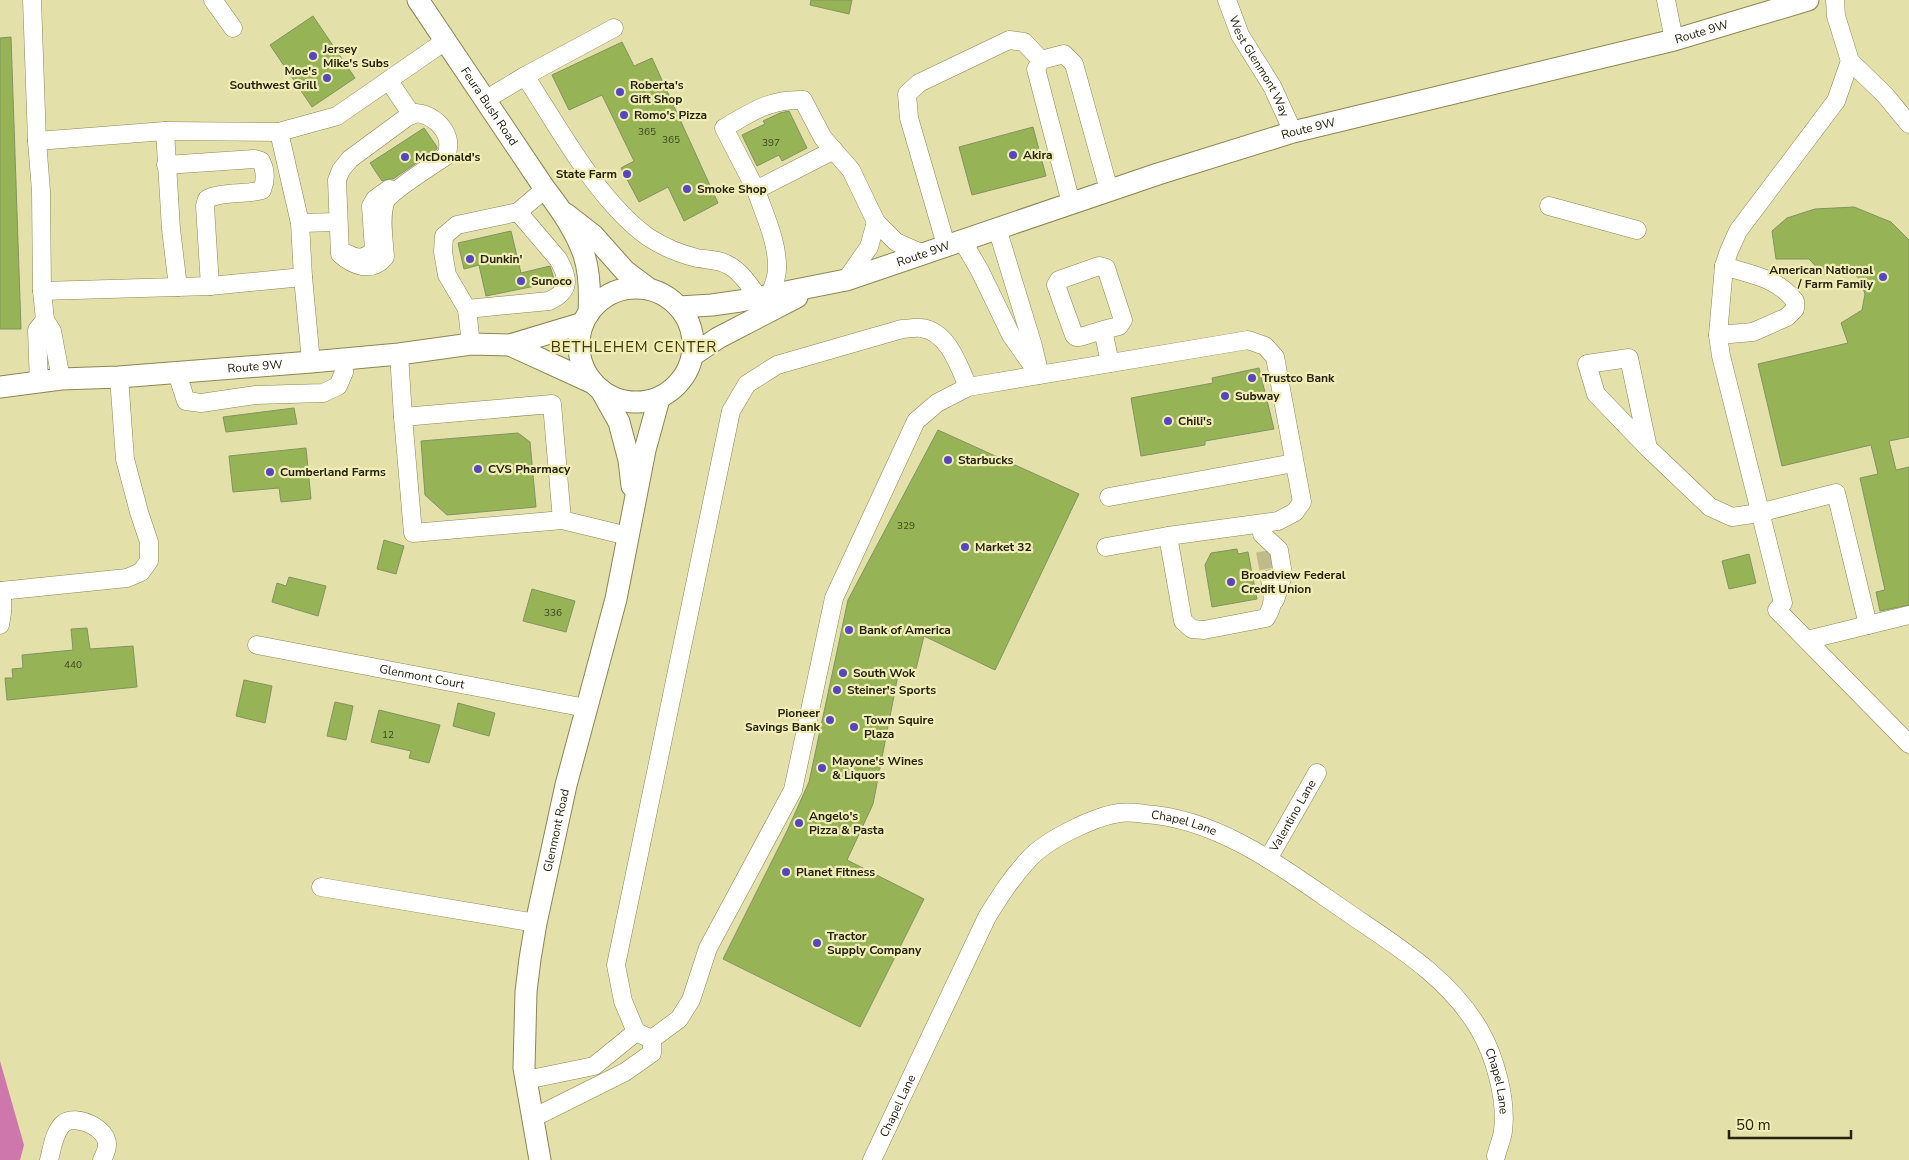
<svg xmlns="http://www.w3.org/2000/svg" width="1909" height="1160" viewBox="0 0 1909 1160" font-family="'Nunito Sans',sans-serif">
	<style>
		.forest { fill: #ce77ac }
		.building { fill: #96b355; stroke: #839363 }
		.lines { fill: none; stroke-linecap: round; stroke-linejoin: round }
		.minor-tunnel { stroke: #beba8a; stroke-width: 18; stroke-dasharray: 18 9; stroke-linecap: butt }
		.minor-casing { stroke: #8b8753; stroke-width: 19 }
		.major-casing { stroke: #8b8753; stroke-width: 23 }
		.minor { stroke: #fff; stroke-width: 18 }
		.major { stroke: #fff; stroke-width: 21 }
		.poi-dot { fill: #5747bf; stroke: #f1edb6; stroke-width: 2 }
		.labels { text-anchor: middle; stroke-width: 4.5; stroke-linejoin: round; paint-order: stroke }
		.number-label { font-size: 10px; fill: #414720 }
		.street-label { font-size: 12px; fill: #25230e; stroke: #f1edb6 }
		.poi-label { font-size: 12px; font-weight: bold; fill: #25230e; stroke: #f1edb6; text-anchor: start }
		.quarter-label { font-size: 15px; letter-spacing: 1px; fill: #3d3800; stroke: #f1edb6 }
	</style>
	<rect width="100%" height="100%" fill="#e4e0a9"/>
	<path class="forest" d="M0 1061 24 1145 20 1160H0Z"/>
	<path class="building" d="M811 0H852L849 14 810 5Z
		M313 16 355 78 312 107 270 45Z
		M11 37 21 329H0V38Z
		M622 42 634 66 652 58 718 203 684 221 668 187 639 202 621 168 634 161 602 95 569 110 552 75Z
		M789 111 807 148 782 161 779 155 757 166 742 135 765 124 763 121 780 113Z
		M1033 127 1046 176 972 195 959 147Z
		M424 128 437 147V149L393 179H388L382 181 370 163Z
		M1854 207 1891 222 1909 240V437L1889 441 1896 470 1909 467V605L1880 611 1876 592 1885 590 1860 478 1878 474 1871 445 1782 466 1758 364 1848 343 1841 323 1862 310 1865 294 1860 279 1848 269 1833 270 1824 275 1809 259H1776L1772 231 1787 218 1815 209Z
		M511 231 521 273 550 266 555 282 486 296 479 265 464 269 458 243Z
		M1259 368 1274 429 1205 441V445L1141 456 1131 398 1213 383 1212 378Z
		M294 408 297 424 226 432 223 417Z
		M938 430 1079 494 995 670 924 636 915 673 899 670 873 804 847 860 924 899 860 1027 723 959 787 831 809 782 848 600Z
		M518 433 530 442 536 507 447 515 425 495 421 441Z
		M306 448 311 499 281 502 279 488 233 492 229 456Z
		M384 540 404 546 396 574 377 569Z
		M1237 549 1238 554 1248 552 1257 599 1212 607 1205 565 1211 553Z
		M1749 554 1756 583 1729 589 1722 561Z
		M289 577 326 586 318 616 272 602 277 583 286 586Z
		M532 589 575 601 566 632 523 621Z
		M87 628 90 649 133 646 137 687 7 700 5 678H13L12 669 23 668 22 655 73 650 71 629Z
		M244 680 272 686 265 723 236 716Z
		M335 702 353 706 346 740 327 736Z
		M458 703 495 713 489 736 453 726Z
		M379 710 440 725 429 763 409 758 411 751 371 742Z"/>
	<g class="lines">
		<path class="minor-tunnel" d="M1265 551 1270 579"/>
		<g class="minor-casing">
			<g id="minor">
				<path d="M32 0 37 141 41 191 42 291 45 320 52 331 61 379"/>
				<path d="M213 0 233 28"/>
				<path id="s1" d="M1227 0 1240 35 1272 86 1293 132"/>
				<path d="M1666 0 1674 40"/>
				<path d="M1835 0 1836 16 1850 61 1885 95 1909 124"/>
				<path d="M1850 61 1836 101 1738 231 1729 251 1724 266 1718 335 1721 356 1783 603 1777 610 1909 744"/>
				<path d="M525 76 614 28"/>
				<path d="M389 81 412 115"/>
				<path d="M485 100 525 76C559 128 598 201 648 237 662 246 680 254 697 258 708 260 719 259 730 266 742 273 750 286 758 297"/>
				<path d="M416 113C436 115 455 135 446 156 434 164 388 193 385 203 380 219 384 240 385 257 372 273 353 266 340 254L337 180 341 170 350 159 407 117Z"/>
				<path d="M165 131 171 229 178 287"/>
				<path d="M37 141 165 131 279 132"/>
				<path d="M834 150 756 190 724 128C752 112 769 99 803 100L823 138 851 170 876 222"/>
				<path d="M166 165 254 159 261 161C266 171 266 180 262 190 244 195 223 191 207 199L205 206 210 286"/>
				<path d="M756 190C764 214 778 242 777 269 777 278 773 286 770 295"/>
				<path d="M1071 203 1036 69 1041 60 1064 54 1074 64 1109 190"/>
				<path d="M1549 206 1637 230"/>
				<path d="M300 223 338 222"/>
				<path d="M997 228 1033 346 1038 367"/>
				<path d="M962 240 980 271 1011 335 1039 375"/>
				<path d="M946 245 909 118 907 94 919 83 1009 40 1024 42 1041 60"/>
				<path d="M348 254C358 260 366 258 374 250L371 206 375 199 389 189"/>
				<path d="M846 280 869 247 876 222 896 242 923 254"/>
				<path d="M42 291 210 286 303 277"/>
				<path d="M467 309 549 301C571 291 569 278 558 259L518 212"/>
				<path d="M1103 330 1080 337H1076L1074 335 1056 285 1059 280 1099 266 1106 268 1123 320 1119 326 1103 330 1110 363"/>
				<path d="M1718 335 1753 332 1787 317 1795 309V301C1776 277 1752 275 1724 266"/>
				<path d="M471 344 467 309 447 275 443 252 444 236 457 225 518 212 545 189"/>
				<path d="M399 354 403 417 413 533 562 520 628 536"/>
				<path d="M311 362 303 277 300 223 279 132 337 116 445 41"/>
				<path d="M177 373 186 401 201 403 256 395 323 393 338 386 344 372 345 359"/>
				<path d="M39 383 37 330 45 320"/>
				<path d="M403 417 552 404 562 520"/>
				<path d="M1648 448 1629 358 1587 364 1596 394 1648 448 1710 507 1732 517 1759 513 1836 493 1868 625 1807 640"/>
				<path d="M1109 497 1294 463"/>
				<path d="M1262 534 1279 550 1283 575 1275 600"/>
				<path d="M1168 536 1183 621 1192 629 1204 630 1266 618C1275 604 1273 596 1270 579"/>
				<path d="M0 591 127 578 141 572 149 561V542L139 512 125 459 119 377"/>
				<path d="M0 625 2 613V591"/>
				<path d="M1868 625 1909 615"/>
				<path id="s2" d="M257 645 586 708"/>
				<path id="s3" d="M1268 859 1317 773"/>
				<path d="M321 887 536 923"/>
				<path d="M636 1032 623 1001 616 965 731 411 747 384 777 365 902 329C908 329 915 327 921 328 948 331 959 366 968 387"/>
				<path d="M652 1039 679 1019 691 1000 708 948 793 790 834 598 916 421 937 403 968 387 1248 340 1265 346 1275 357 1302 502 1295 512 1278 521 1168 536 1106 547"/>
				<path d="M526 1080 594 1066 636 1032 647 1037"/>
				<path d="M533 1118 625 1072 652 1053V1039"/>
				<path d="M49 1160C52 1149 54 1131 64 1123 76 1114 108 1128 107 1145 107 1149 104 1156 102 1160"/>
				<path id="s4" d="M872 1160 987 917C1000 896 1012 877 1029 859 1046 840 1093 817 1119 813 1127 812 1137 813 1145 814 1220 819 1284 869 1344 910 1393 944 1448 976 1479 1029 1495 1056 1507 1100 1503 1131 1502 1139 1498 1148 1496 1156"/>
			</g>
		</g>
		<g class="major-casing">
			<g id="major">
				<path id="s5" d="M418 0 545 189C560 208 576 231 584 255 590 273 590 294 589 313"/>
				<path d="M566 214 593 235 625 271 649 289"/>
				<circle cx="636" cy="345" r="57"/>
				<path id="s6" d="M679 307 712 305 740 301 846 280 1158 174 1293 132 1674 40 1808 0"/>
				<path d="M510 345 593 383"/>
				<path d="M693 355 718 338 797 297"/>
				<path id="s7" d="M0 387 61 379 119 377 311 362 399 354 471 344 510 345 583 323"/>
				<path d="M601 390 619 422 629 460 632 486"/>
				<path id="s8" d="M540 1160 524 1068 526 992 530 959 536 923 566 785 616 599 645 450 659 399"/>
			</g>
		</g>
		<use href="#minor" class="minor"/>
		<use href="#major" class="major"/>
	</g>
	<g class="poi-dot">
		<circle cx="313" cy="56" r="5"/>
		<circle cx="327" cy="78" r="5"/>
		<circle cx="620" cy="92" r="5"/>
		<circle cx="624" cy="115" r="5"/>
		<circle cx="1013" cy="155" r="5"/>
		<circle cx="405" cy="157" r="5"/>
		<circle cx="627" cy="174" r="5"/>
		<circle cx="687" cy="189" r="5"/>
		<circle cx="470" cy="259" r="5"/>
		<circle cx="1883" cy="277" r="5"/>
		<circle cx="521" cy="281" r="5"/>
		<circle cx="1252" cy="378" r="5"/>
		<circle cx="1225" cy="396" r="5"/>
		<circle cx="1168" cy="421" r="5"/>
		<circle cx="948" cy="460" r="5"/>
		<circle cx="478" cy="469" r="5"/>
		<circle cx="270" cy="472" r="5"/>
		<circle cx="965" cy="547" r="5"/>
		<circle cx="1231" cy="582" r="5"/>
		<circle cx="849" cy="630" r="5"/>
		<circle cx="843" cy="673" r="5"/>
		<circle cx="837" cy="690" r="5"/>
		<circle cx="830" cy="720" r="5"/>
		<circle cx="854" cy="727" r="5"/>
		<circle cx="822" cy="768" r="5"/>
		<circle cx="799" cy="823" r="5"/>
		<circle cx="786" cy="872" r="5"/>
		<circle cx="817" cy="943" r="5"/>
	</g>
	<g class="labels">
		<g class="number-label">
			<text x="647" y="135">365</text>
			<text x="671" y="143">365</text>
			<text x="771" y="146">397</text>
			<text x="906" y="529">329</text>
			<text x="553" y="616">336</text>
			<text x="73" y="668">440</text>
			<text x="388" y="738">12</text>
		</g>
		<g class="street-label">
			<text dy="4" stroke="none"><textPath href="#s6" startOffset="1061">Route 9W</textPath></text>
			<text dy="4" stroke="none"><textPath href="#s1" startOffset="74">West Glenmont Way</textPath></text>
			<text dy="4" stroke="none"><textPath href="#s5" startOffset="128">Feura Bush Road</textPath></text>
			<text dy="4" stroke="none"><textPath href="#s6" startOffset="656">Route 9W</textPath></text>
			<text dy="4" stroke="none"><textPath href="#s6" startOffset="251">Route 9W</textPath></text>
			<text dy="4" stroke="none"><textPath href="#s7" startOffset="256">Route 9W</textPath></text>
			<text dy="4" stroke="none"><textPath href="#s2" startOffset="168">Glenmont Court</textPath></text>
			<text dy="4" stroke="none"><textPath href="#s3" startOffset="50">Valentino Lane</textPath></text>
			<text dy="4" stroke="none"><textPath href="#s4" startOffset="509">Chapel Lane</textPath></text>
			<text dy="4" stroke="none"><textPath href="#s8" startOffset="334">Glenmont Road</textPath></text>
			<text dy="4" stroke="none"><textPath href="#s4" startOffset="930">Chapel Lane</textPath></text>
			<text dy="4" stroke="none"><textPath href="#s4" startOffset="60">Chapel Lane</textPath></text>
		</g>
		<g class="poi-label">
			<text x="323" y="53">Jersey<tspan x="323" dy="14">Mike's Subs</tspan></text>
			<text x="317" y="75" text-anchor="end">Moe's<tspan x="317" dy="14">Southwest Grill</tspan></text>
			<text x="630" y="89">Roberta's<tspan x="630" dy="14">Gift Shop</tspan></text>
			<text x="634" y="119">Romo's Pizza</text>
			<text x="1023" y="159">Akira</text>
			<text x="415" y="161">McDonald's</text>
			<text x="617" y="178" text-anchor="end">State Farm</text>
			<text x="697" y="193">Smoke Shop</text>
			<text x="480" y="263">Dunkin'</text>
			<text x="1873" y="274" text-anchor="end">American National<tspan x="1873" dy="14">/ Farm Family</tspan></text>
			<text x="531" y="285">Sunoco</text>
			<text x="1262" y="382">Trustco Bank</text>
			<text x="1235" y="400">Subway</text>
			<text x="1178" y="425">Chili's</text>
			<text x="958" y="464">Starbucks</text>
			<text x="488" y="473">CVS Pharmacy</text>
			<text x="280" y="476">Cumberland Farms</text>
			<text x="975" y="551">Market 32</text>
			<text x="1241" y="579">Broadview Federal<tspan x="1241" dy="14">Credit Union</tspan></text>
			<text x="859" y="634">Bank of America</text>
			<text x="853" y="677">South Wok</text>
			<text x="847" y="694">Steiner's Sports</text>
			<text x="820" y="717" text-anchor="end">Pioneer<tspan x="820" dy="14">Savings Bank</tspan></text>
			<text x="864" y="724">Town Squire<tspan x="864" dy="14">Plaza</tspan></text>
			<text x="832" y="765">Mayone's Wines<tspan x="832" dy="14">&amp; Liquors</tspan></text>
			<text x="809" y="820">Angelo's<tspan x="809" dy="14">Pizza &amp; Pasta</tspan></text>
			<text x="796" y="876">Planet Fitness</text>
			<text x="827" y="940">Tractor<tspan x="827" dy="14">Supply Company</tspan></text>
		</g>
		<g class="quarter-label">
			<text x="634" y="352">BETHLEHEM CENTER</text>
		</g>
	</g>
	<path d="M1729 1130v8h122v-8" fill="none" stroke="#25230e" stroke-width="2.5"/>
	<text x="1736" y="1130" font-size="15" fill="#25230e" stroke="#f1edb6" stroke-width="4" paint-order="stroke">50 m</text>
</svg>
